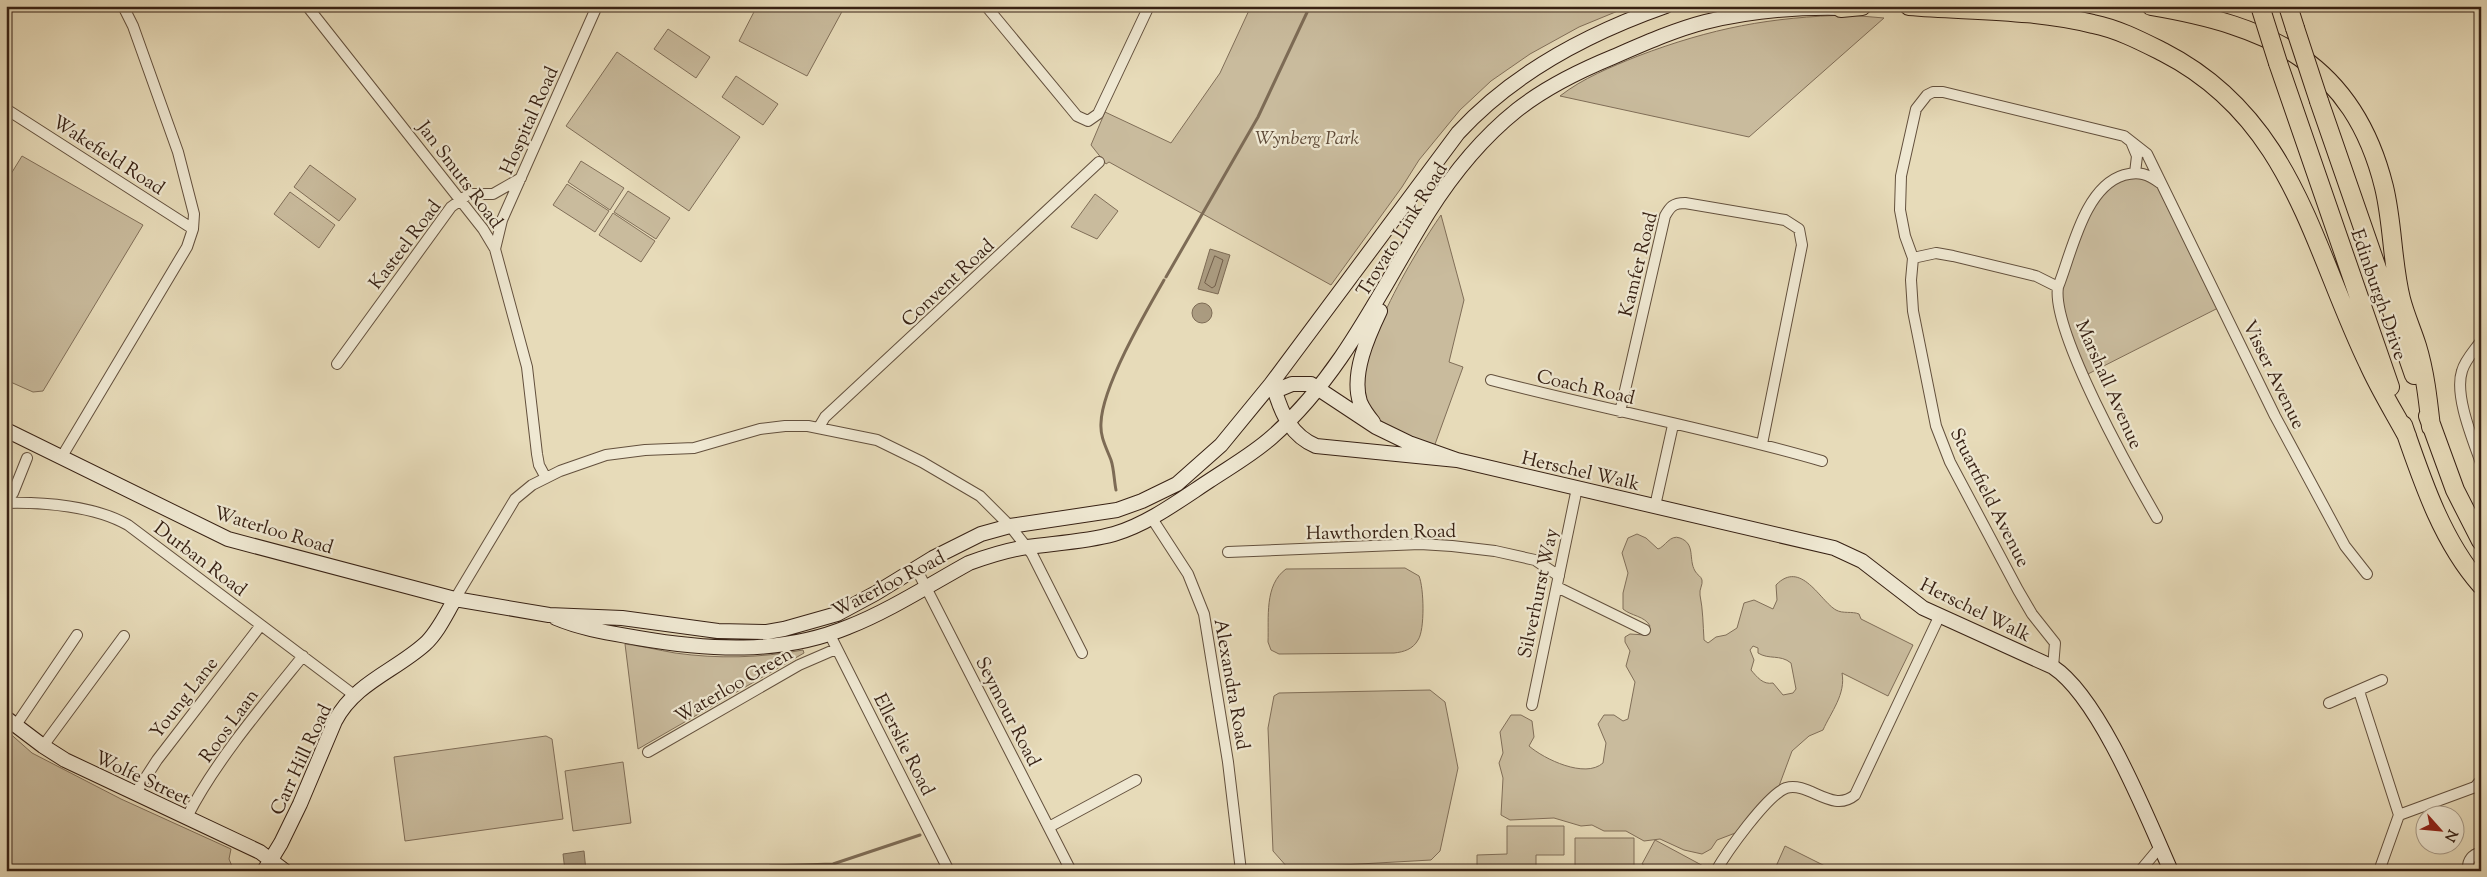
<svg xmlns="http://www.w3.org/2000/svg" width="2487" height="877" viewBox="0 0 2487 877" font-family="'Sorts Mill Goudy',serif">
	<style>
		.green { fill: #c9bb9d; stroke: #806e58; fill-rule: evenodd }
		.water { fill: #ab9c81; stroke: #7d6b55 }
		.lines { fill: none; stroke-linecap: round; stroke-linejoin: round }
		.shore { stroke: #715e4a; stroke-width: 1 }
		.stream { stroke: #7d6b55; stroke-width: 3 }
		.street-casing { stroke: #63503d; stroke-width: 12 }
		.secondary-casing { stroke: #372114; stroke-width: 16 }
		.highway-casing { stroke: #372114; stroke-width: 20 }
		.street { stroke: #efe8d2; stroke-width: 10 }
		.secondary { stroke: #efe8d2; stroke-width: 14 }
		.highway { stroke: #e7dbb9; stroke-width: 18 }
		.highway-bridge-casing { stroke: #372114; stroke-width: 20; stroke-linecap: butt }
		.highway-bridge { stroke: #e7dbb9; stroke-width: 18 }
		.labels { text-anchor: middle; stroke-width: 4.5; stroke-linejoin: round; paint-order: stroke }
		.street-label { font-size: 19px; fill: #372114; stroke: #efe8d2 }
		.park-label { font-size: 19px; font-style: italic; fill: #5c4836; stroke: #efe8d2 }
	</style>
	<rect width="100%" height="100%" fill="#e7dbb9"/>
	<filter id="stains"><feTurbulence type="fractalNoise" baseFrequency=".004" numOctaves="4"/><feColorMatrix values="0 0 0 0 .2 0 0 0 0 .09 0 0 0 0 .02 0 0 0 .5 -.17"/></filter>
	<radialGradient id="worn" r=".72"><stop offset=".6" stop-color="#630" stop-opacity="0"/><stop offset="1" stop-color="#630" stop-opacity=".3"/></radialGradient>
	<path class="green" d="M757 6H845L807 76 739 41Z
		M1251 6H1630L1579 27 1530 54 1491 81 1460 110 1419 160 1402 187 1331 285 1109 162 1106 164 1091 145 1105 112 1171 143 1220 73Z
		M1849 15 1884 18 1749 137 1560 96C1583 78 1611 67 1638 56 1712 28 1770 17 1849 15Z
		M668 29 710 57 696 78 654 49Z
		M617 52 740 137 689 211 566 126Z
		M736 76 778 104 763 125 722 97Z
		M22 156 143 225 43 391 33 392 6 380V182Z
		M581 161 624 188 610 210 568 182Z
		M310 165 356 199 339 221 294 187Z
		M2129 174 2160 185 2222 306 2084 376 2055 305 2064 272 2098 195Z
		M567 184 609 211 595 232 553 205Z
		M628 191 670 218 656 239 614 212Z
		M290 192 335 225 319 248 274 214Z
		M1095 194 1118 211 1097 239 1071 227Z
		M613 213 655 241 641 262 599 235Z
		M1441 215 1464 300 1449 362 1463 367 1434 447C1416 439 1376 425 1367 406 1347 362 1416 251 1441 215Z
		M1637 534 1646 538 1658 549C1665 547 1670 534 1680 538 1696 544 1688 559 1695 571 1697 575 1701 576 1702 580 1703 585 1699 589 1700 595 1703 610 1703 624 1704 640L1708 643 1716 637 1726 635 1737 628 1744 603 1754 600 1773 609 1777 600 1776 585C1801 559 1820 601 1836 610 1843 614 1852 611 1859 614L1861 619 1913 645 1888 696 1842 673C1846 694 1831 712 1823 730L1809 736 1792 751 1779 786 1738 832 1717 840 1711 849 1702 854 1684 850 1660 839 1644 841 1626 831H1604L1592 825 1581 826 1554 818 1510 820 1501 815 1503 778 1499 763 1503 753 1500 732 1511 715H1521L1532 721 1534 737 1529 746C1544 759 1585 779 1603 763L1606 743 1598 724 1604 715H1614L1623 721 1628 719 1635 682 1626 666 1630 651 1625 642V637L1630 634 1645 635 1650 626C1645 616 1631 616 1623 609V593L1628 573 1622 553 1628 538ZM1753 646 1758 648V653C1769 660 1780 654 1791 663L1796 689 1793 693 1783 695 1773 683C1763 685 1757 677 1751 670L1754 660 1750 650Z
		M1405 568 1419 576C1424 588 1425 630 1418 640 1413 649 1404 652 1394 653L1279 654 1271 650 1268 642C1269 618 1264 585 1286 569Z
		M625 644C642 646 658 650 675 653 718 659 760 658 803 650L804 653 638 749Z
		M1430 690 1445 702 1458 768 1440 851 1431 860 1288 868 1273 851 1268 728 1274 696 1279 693Z
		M6 730 32 753 121 799 231 849 229 859 234 871H6Z
		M546 736 552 739 563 819 405 841 394 757Z
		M623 762 631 823 573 831 565 771Z
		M1507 826H1564V855H1536V871H1477V855L1507 854Z
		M1575 838H1634V866H1606L1605 871H1546V866H1575Z
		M1655 840 1707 868 1706 871H1654L1642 864Z
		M1785 846 1835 871H1774Z"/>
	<path class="water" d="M1210 249 1230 255 1218 294 1198 289Z
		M1192 313a10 10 0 1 1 20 0a10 10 0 1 1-20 0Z
		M584 851 586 871H565L563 854Z"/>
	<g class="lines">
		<path class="shore" d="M1215 256 1223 260 1215 286 1212 288 1205 283Z"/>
		<path class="stream" d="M1166 277 1258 117 1310 6
			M1116 490C1114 480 1114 469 1111 460 1106 447 1100 437 1101 423 1102 387 1145 313 1164 280
			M770 866 833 864 920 835"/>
		<g class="street-casing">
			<path id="street" d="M307 6 483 229 495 249 527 367 537 454 539 465 546 478
				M986 6 1077 116 1088 121 1098 114 1149 6
				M6 109 193 229
				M2132 144 2137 156 2135 173
				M495 249 502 220 597 6
				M1913 258 1936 253 1953 256 2036 276 2058 287C2051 331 2132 475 2157 518
				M2058 287C2072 252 2084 187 2124 175 2139 171 2148 174 2160 183
				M2481 341C2474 351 2465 360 2462 371 2454 395 2473 440 2481 463
				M337 364 451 207 469 194H493L521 178
				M1491 380C1601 409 1713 429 1822 461
				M1620 412 1665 216C1670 207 1673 203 1685 203L1785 220 1799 229 1802 245 1762 444
				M819 427 825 417 1099 162
				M61 458 187 247 193 229 194 214 178 152 133 26 123 6
				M6 501 13 493 27 458
				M6 503C44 502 95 506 128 525L354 695
				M1655 506 1673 425
				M1151 517 1188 574 1204 614 1228 762 1241 871
				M1228 552 1420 544 1452 546 1495 551 1535 560 1559 576
				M916 568 1071 871
				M1557 587 1645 630
				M455 599 515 499 532 485 560 471 606 455 645 450 694 448 760 429 785 426H808L877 440 922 462 980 496 1010 526 1032 554 1082 653
				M829 633 949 871
				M2053 667 2055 643 2032 614 2018 590 1950 462 1936 426 1913 311 1911 280 1913 258 1905 236 1900 210 1901 176 1916 109 1927 95 1933 92H1943L2124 136 2147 154 2275 416 2345 546 2367 574
				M2359 691 2399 815
				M2329 703 2382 680
				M1532 705 1577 488
				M16 725 77 635
				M43 746 124 636
				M648 752 799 665 836 649
				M135 794 157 760 261 625
				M187 817C214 763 264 704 303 656
				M1049 827 1136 780
				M1716 871C1726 853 1767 795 1786 788 1809 781 1832 814 1855 795L1939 617
				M2140 871 2160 847
				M2379 871 2399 815 2475 787 2481 780
				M2468 871C2467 860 2471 855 2481 852"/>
		</g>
		<g class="secondary-casing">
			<path id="secondary" d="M1373 422C1368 416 1363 409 1360 402 1351 374 1368 336 1380 311
				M6 430 228 539 455 599 549 615 622 618 718 631 767 632 784 629 837 614 876 593 933 558 981 534 1010 526 1117 510 1142 501 1177 484 1221 445 1271 384 1458 133C1513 73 1589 33 1666 6
				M1457 460 1409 443 1376 427 1311 384H1292L1275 391C1282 415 1292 436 1316 446L1457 460 1834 548 1862 561 1923 608 2053 667C2100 698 2147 817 2171 871
				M556 618C582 629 610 633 638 638 708 650 780 655 848 627 887 612 931 584 969 563 988 556 1007 550 1027 547 1056 543 1085 542 1114 534 1148 524 1180 500 1209 481 1230 467 1253 454 1272 437 1342 375 1380 291 1428 213 1452 175 1482 138 1517 110 1546 87 1579 71 1613 57 1643 44 1674 30 1705 22 1750 11 1796 7 1841 8
				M6 718 43 746 65 760 260 852 285 871
				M264 871 281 843 300 804 335 721C355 683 395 671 425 644 438 632 446 614 455 599"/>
		</g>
		<g class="highway-casing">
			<path id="highway" d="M1909 6C1970 11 2033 9 2093 24 2118 29 2141 41 2163 52 2292 118 2311 244 2368 363 2379 388 2394 412 2407 436
				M2151 6C2269 26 2353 62 2384 187 2393 224 2392 263 2401 299 2405 315 2412 330 2417 346 2425 372 2428 400 2431 427
				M2288 6 2295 28
				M1841 8 1862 6
				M2278 63 2390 387
				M2319 101 2414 375
				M2428 416 2455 490 2481 541
				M2403 425C2422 480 2442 541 2481 585"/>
		</g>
		<use href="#street" class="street"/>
		<use href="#secondary" class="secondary"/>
		<use href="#highway" class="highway"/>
		<g class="highway-bridge-casing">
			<path id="highway-bridge" d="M2260 6 2278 63
				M2295 28 2319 101"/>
		</g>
		<use href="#highway-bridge" class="highway-bridge"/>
	</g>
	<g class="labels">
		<g class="street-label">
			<text transform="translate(528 120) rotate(-66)" y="7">Hospital Road</text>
			<text transform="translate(109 154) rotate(33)" y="7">Wakefield Road</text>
			<text transform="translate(461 174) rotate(53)" y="7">Jan Smuts Road</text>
			<text transform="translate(1401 229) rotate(-58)" y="7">Trovato Link Road</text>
			<text transform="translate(404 244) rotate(-53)" y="7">Kasteel Road</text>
			<text transform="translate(1637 264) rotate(-76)" y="7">Kamfer Road</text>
			<text transform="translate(947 282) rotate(-43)" y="7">Convent Road</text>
			<text transform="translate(2380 294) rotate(71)" y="7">Edinburgh Drive</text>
			<text transform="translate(2275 374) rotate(64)" y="7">Visser Avenue</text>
			<text transform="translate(2110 384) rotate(66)" y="7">Marshall Avenue</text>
			<text transform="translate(1586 386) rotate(13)" y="7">Coach Road</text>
			<text transform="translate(1581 470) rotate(13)" y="7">Herschel Walk</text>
			<text transform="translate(1991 497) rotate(63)" y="7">Stuartfield Avenue</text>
			<text transform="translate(274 529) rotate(17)" y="7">Waterloo Road</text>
			<text transform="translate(1381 531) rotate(-1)" y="7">Hawthorden Road</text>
			<text transform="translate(201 558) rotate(37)" y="7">Durban Road</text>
			<text transform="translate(888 583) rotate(-27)" y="7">Waterloo Road</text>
			<text transform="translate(1537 593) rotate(-78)" y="7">Silverhurst Way</text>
			<text transform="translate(1976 609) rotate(26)" y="7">Herschel Walk</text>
			<text transform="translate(733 684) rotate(-30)" y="7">Waterloo Green</text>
			<text transform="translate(1233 684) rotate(80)" y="7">Alexandra Road</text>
			<text transform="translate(183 697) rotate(-52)" y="7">Young Lane</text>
			<text transform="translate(1009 711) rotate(63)" y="7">Seymour Road</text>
			<text transform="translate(228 725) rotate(-54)" y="7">Roos Laan</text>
			<text transform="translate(905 744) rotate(63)" y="7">Ellerslie Road</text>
			<text transform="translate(300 759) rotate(-65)" y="7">Carr Hill Road</text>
			<text transform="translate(143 777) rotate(25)" y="7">Wolfe Street</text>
		</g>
		<g class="park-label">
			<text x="1307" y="144">Wynberg Park</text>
		</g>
	</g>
	<rect width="2487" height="877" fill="none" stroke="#e7dbb9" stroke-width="25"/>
	<rect x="8" y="8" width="2472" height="862" fill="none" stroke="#372114" stroke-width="2.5"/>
	<rect x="12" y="12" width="2462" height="852" fill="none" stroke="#372114"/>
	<g transform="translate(2440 830) rotate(117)"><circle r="24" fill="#efe8d2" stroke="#a59886"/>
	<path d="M0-4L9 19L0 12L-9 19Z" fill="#8f2418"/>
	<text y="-8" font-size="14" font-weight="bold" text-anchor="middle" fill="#372114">N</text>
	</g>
	<rect width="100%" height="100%" filter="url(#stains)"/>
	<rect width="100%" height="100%" fill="url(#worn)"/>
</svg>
